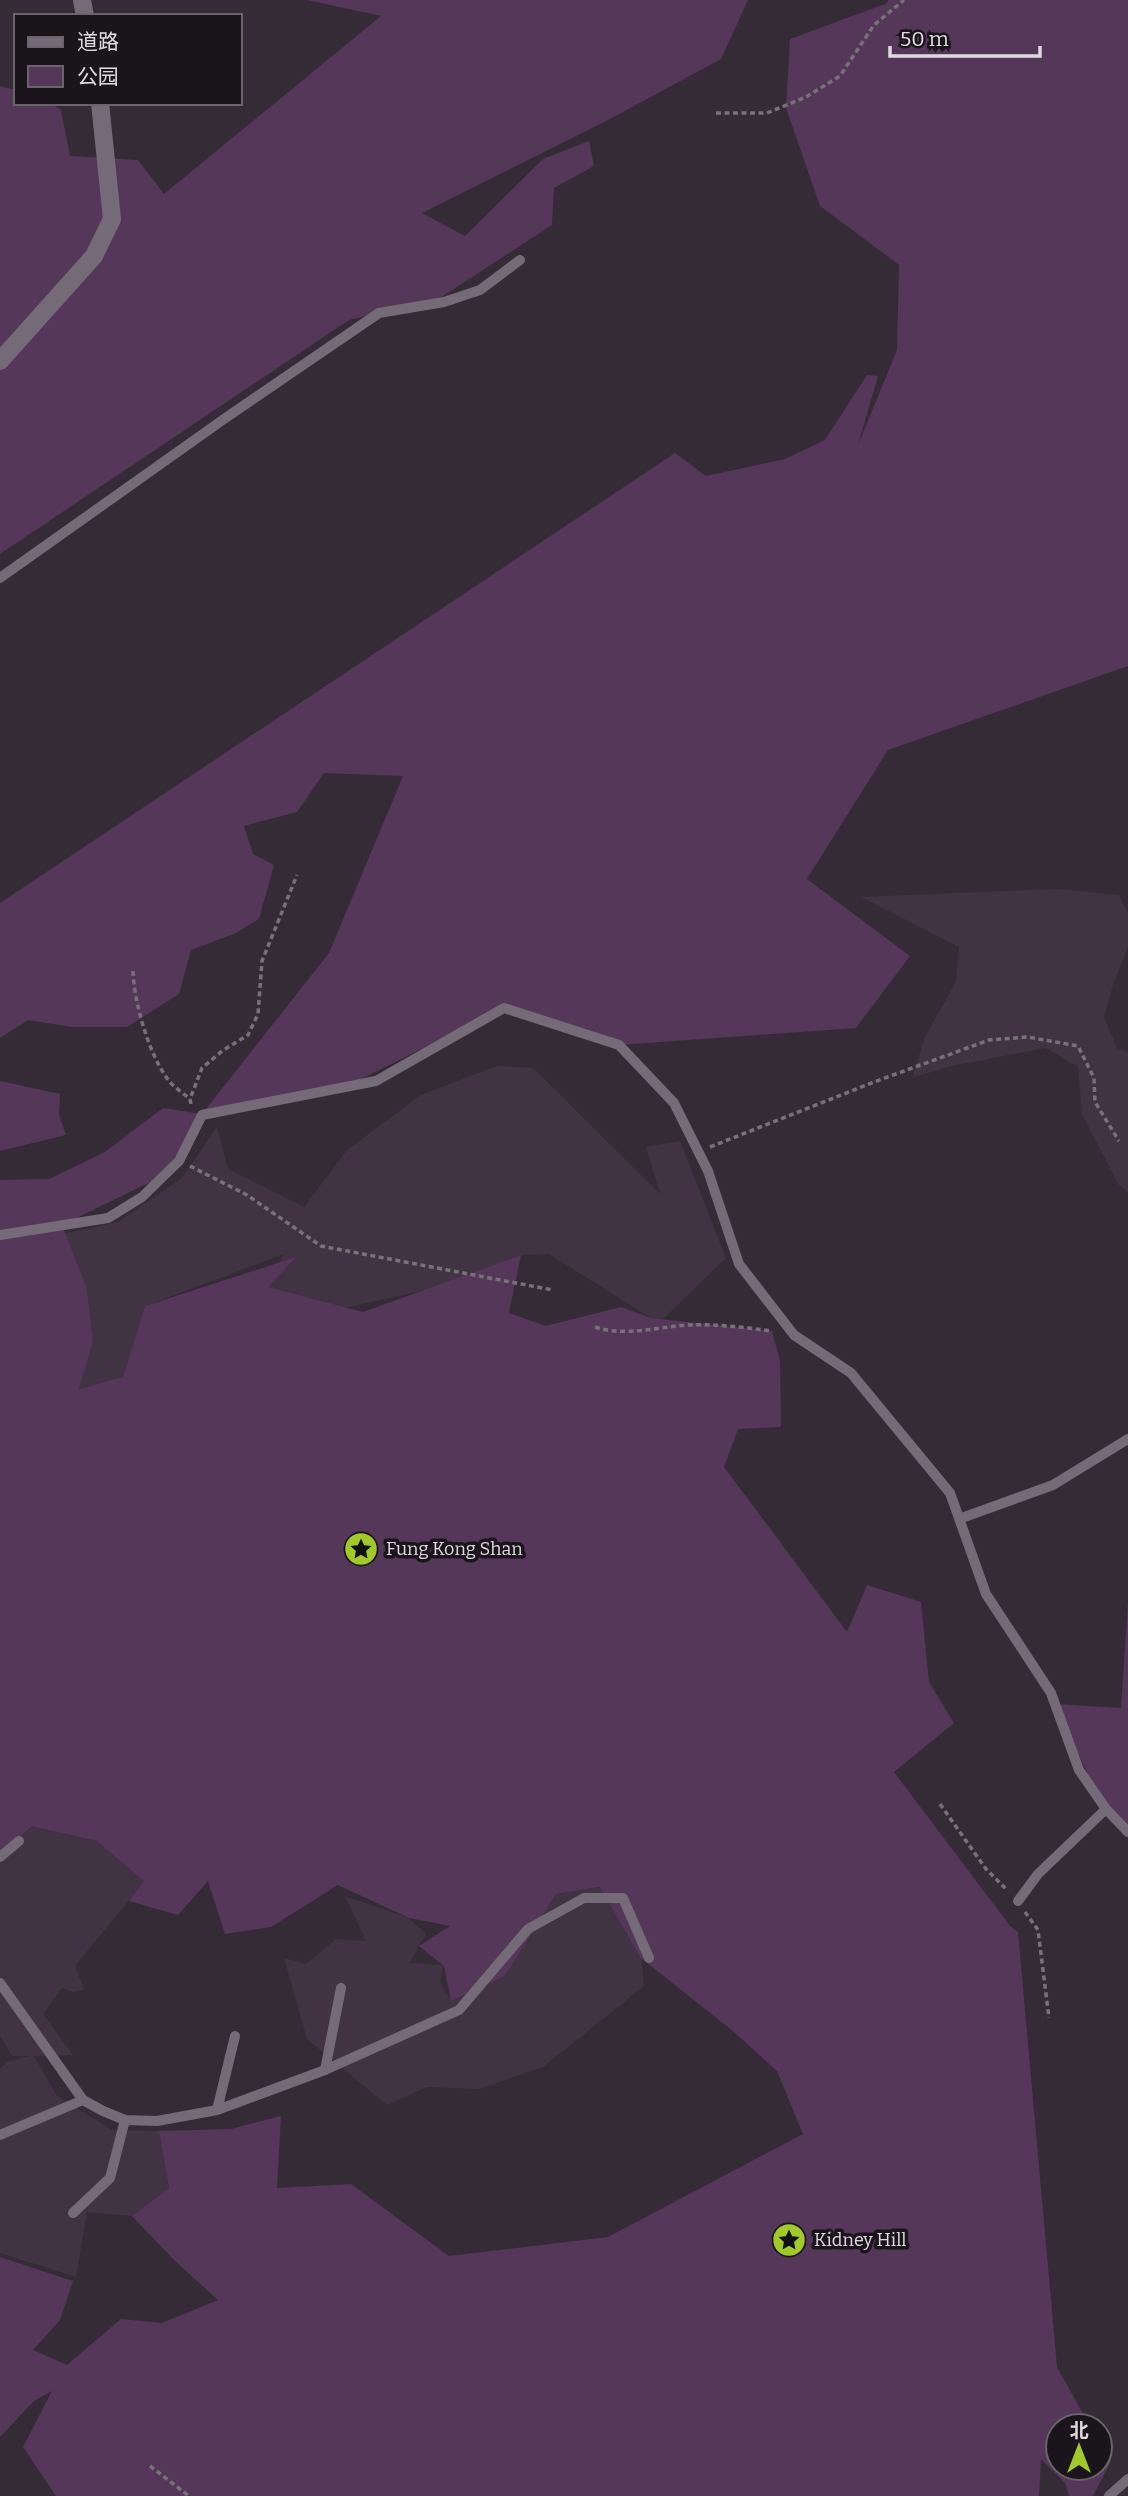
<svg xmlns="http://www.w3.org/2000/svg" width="1128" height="2496" viewBox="0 0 1128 2496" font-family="Bitter,'Noto Sans SC',serif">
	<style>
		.built { fill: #413343 }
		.green { fill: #543759 }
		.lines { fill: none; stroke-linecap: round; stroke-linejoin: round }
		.path { stroke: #79717a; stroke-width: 3.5; stroke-dasharray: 5 3.5; stroke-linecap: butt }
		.service { stroke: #756a77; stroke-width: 10 }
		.minor { stroke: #756a77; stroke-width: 18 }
		.labels { text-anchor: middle; stroke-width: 7; stroke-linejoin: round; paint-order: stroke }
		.poi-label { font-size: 18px; fill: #e0d9e1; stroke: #1a151a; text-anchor: start }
	</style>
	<rect width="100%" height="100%" fill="#352b36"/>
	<path class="built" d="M1057 889 1119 895 1128 913V947L1114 982 1104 1017 1117 1048 1128 1052V1192L1118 1184 1082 1114 1078 1067 1046 1048 951 1066 912 1078 925 1037 956 982 959 947 861 897Z
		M497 1066 533 1068 660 1194 646 1147 680 1141 726 1258 659 1323 549 1254 521 1255 426 1290 344 1308 267 1287 284 1254 145 1306 123 1378 78 1389 93 1342 87 1290 58 1235 118 1222 182 1178 217 1127 228 1169 304 1207 347 1150 421 1095Z
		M38 1820 110 1846 145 1881 75 1966 84 1990 74 1992 62 1988 43 2014 73 2055 34 2056 57 2096 112 2130 159 2131 169 2188 132 2216 87 2212 76 2277 0 2253V2068L9 2061 30 2056H12L0 2036V1852Z
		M600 1887 639 1931 644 1986 543 2067 479 2089 427 2087 387 2105 307 2039 284 1958 306 1964 336 1939 366 1941 345 1896 409 1918 426 1934 409 1963 444 1965 440 1982 451 2000 505 1976 556 1894Z"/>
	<path class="green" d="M307 0H748L721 59 608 120 422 213 465 236 543 159 589 141 594 166 554 188 552 225 440 298 349 320 0 554V86L16 90V103H50L61 110 70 156 138 160 164 194 381 16Z
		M889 0H1128V666L888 750 807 879 910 956 856 1028 619 1045 504 1008 347 1086 202 1115 163 1176 62 1225 87 1289 93 1342 79 1389 123 1377 145 1306 296 1257 268 1287 363 1312 521 1255 509 1313 546 1326 621 1307 651 1318 772 1331 780 1361 781 1427 738 1429 724 1467 847 1632 867 1585 921 1602 929 1682 954 1723 894 1772 1010 1926 1018 1932 1057 2367 1090 2426H1058V2468H1100V2446L1111 2461 1093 2496H1069L1065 2483 1041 2459 1039 2496H56L23 2447 52 2391 34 2401 0 2437V2257L73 2281 60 2320 33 2350 67 2365 121 2319 162 2323 218 2300 175 2261 132 2216 169 2188 159 2131 231 2129 281 2116 277 2188 351 2184 449 2256 608 2237 803 2134 777 2071 734 2032 641 1958 600 1887 556 1894 505 1976 451 2001 444 1966 419 1946 450 1926 409 1918 338 1885 271 1927 225 1934 208 1881 178 1915 129 1901 144 1881 97 1841 32 1826 0 1854V1180L49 1179 105 1152 163 1108 202 1114 329 953 403 776 324 773 297 812 244 826 253 854 274 865 259 919 234 934 191 950 179 994 127 1027H72L28 1020 0 1038V903L675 453 706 476 785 459 825 440 867 375 878 376 858 445 897 350 899 265 820 206 786 108 790 39 885 4Z
		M0 1081 60 1094 59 1114 66 1135 0 1151Z
		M1128 1602V1826L1100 1800 1055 1704 1121 1708Z"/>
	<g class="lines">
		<path class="path" d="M716 113H767L806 97 840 76 874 25 904 0
			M133 971C134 1003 149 1055 169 1081 174 1087 183 1093 190 1099
			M191 1104 190 1099 202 1068 222 1051 248 1035 258 1014 262 961 297 875
			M710 1147 874 1082 989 1040 1028 1037 1078 1046 1094 1078 1095 1102 1119 1141
			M190 1166 247 1195 321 1246 553 1290
			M595 1327C625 1337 657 1327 688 1325 715 1324 744 1327 771 1331
			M940 1804 986 1869 1007 1890
			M1025 1912 1038 1930 1049 2018
			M150 2466 189 2496"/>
		<path class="service" d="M0 578 224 419 379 313 444 302 480 290 520 260
			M0 1235 108 1218 142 1197 179 1161 202 1115 376 1081 504 1008 619 1045 674 1103 708 1171 739 1264 794 1335 851 1373 950 1493 986 1594 1051 1693 1079 1770 1106 1809 1128 1832
			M959 1519 1053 1485 1128 1439
			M0 1857 19 1841
			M1018 1901 1038 1874 1106 1809
			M0 1983 83 2100 103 2111 125 2120 157 2121 217 2110 325 2070 459 2010 528 1929 584 1898H623L649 1958
			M325 2070 341 1988
			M217 2110 235 2036
			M0 2135 83 2100
			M73 2213 110 2178 125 2120
			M1109 2496 1128 2479"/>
		<path class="minor" d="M82 0 85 16
			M0 361 94 256 112 219 100 103"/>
	</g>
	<defs>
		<g id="sight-disc" transform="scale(1.75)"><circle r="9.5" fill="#a1c92a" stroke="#1a151a"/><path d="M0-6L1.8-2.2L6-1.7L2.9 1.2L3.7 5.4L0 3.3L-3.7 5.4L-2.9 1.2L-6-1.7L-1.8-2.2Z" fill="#111"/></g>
	</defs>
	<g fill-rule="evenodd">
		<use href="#sight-disc" x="361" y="1549"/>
		<use href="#sight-disc" x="789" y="2240"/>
	</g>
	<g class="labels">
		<g class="poi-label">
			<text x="386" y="1555">Fung Kong Shan</text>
			<text x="814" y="2246">Kidney Hill</text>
		</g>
	</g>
	<rect x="14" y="14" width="228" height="91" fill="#1a151a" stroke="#69636a" stroke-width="2"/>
	<rect x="28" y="37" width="35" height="10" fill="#756a77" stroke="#69636a" stroke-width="2"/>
	<text x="77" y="49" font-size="21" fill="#e0d9e1">道路</text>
	<rect x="28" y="66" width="35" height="21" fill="#543759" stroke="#69636a" stroke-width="2"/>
	<text x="77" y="84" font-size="21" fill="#e0d9e1">公园</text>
	<g transform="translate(1079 2447)"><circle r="33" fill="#1a151a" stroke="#69636a" stroke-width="2"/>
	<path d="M0-5L12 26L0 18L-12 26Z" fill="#a1c92a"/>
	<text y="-10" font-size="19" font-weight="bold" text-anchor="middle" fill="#e0d9e1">北</text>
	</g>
	<path d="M890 46v10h150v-10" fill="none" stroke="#e0d9e1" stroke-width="3.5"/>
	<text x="900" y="46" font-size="21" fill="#e0d9e1" stroke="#1a151a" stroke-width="5" paint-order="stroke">50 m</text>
</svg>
